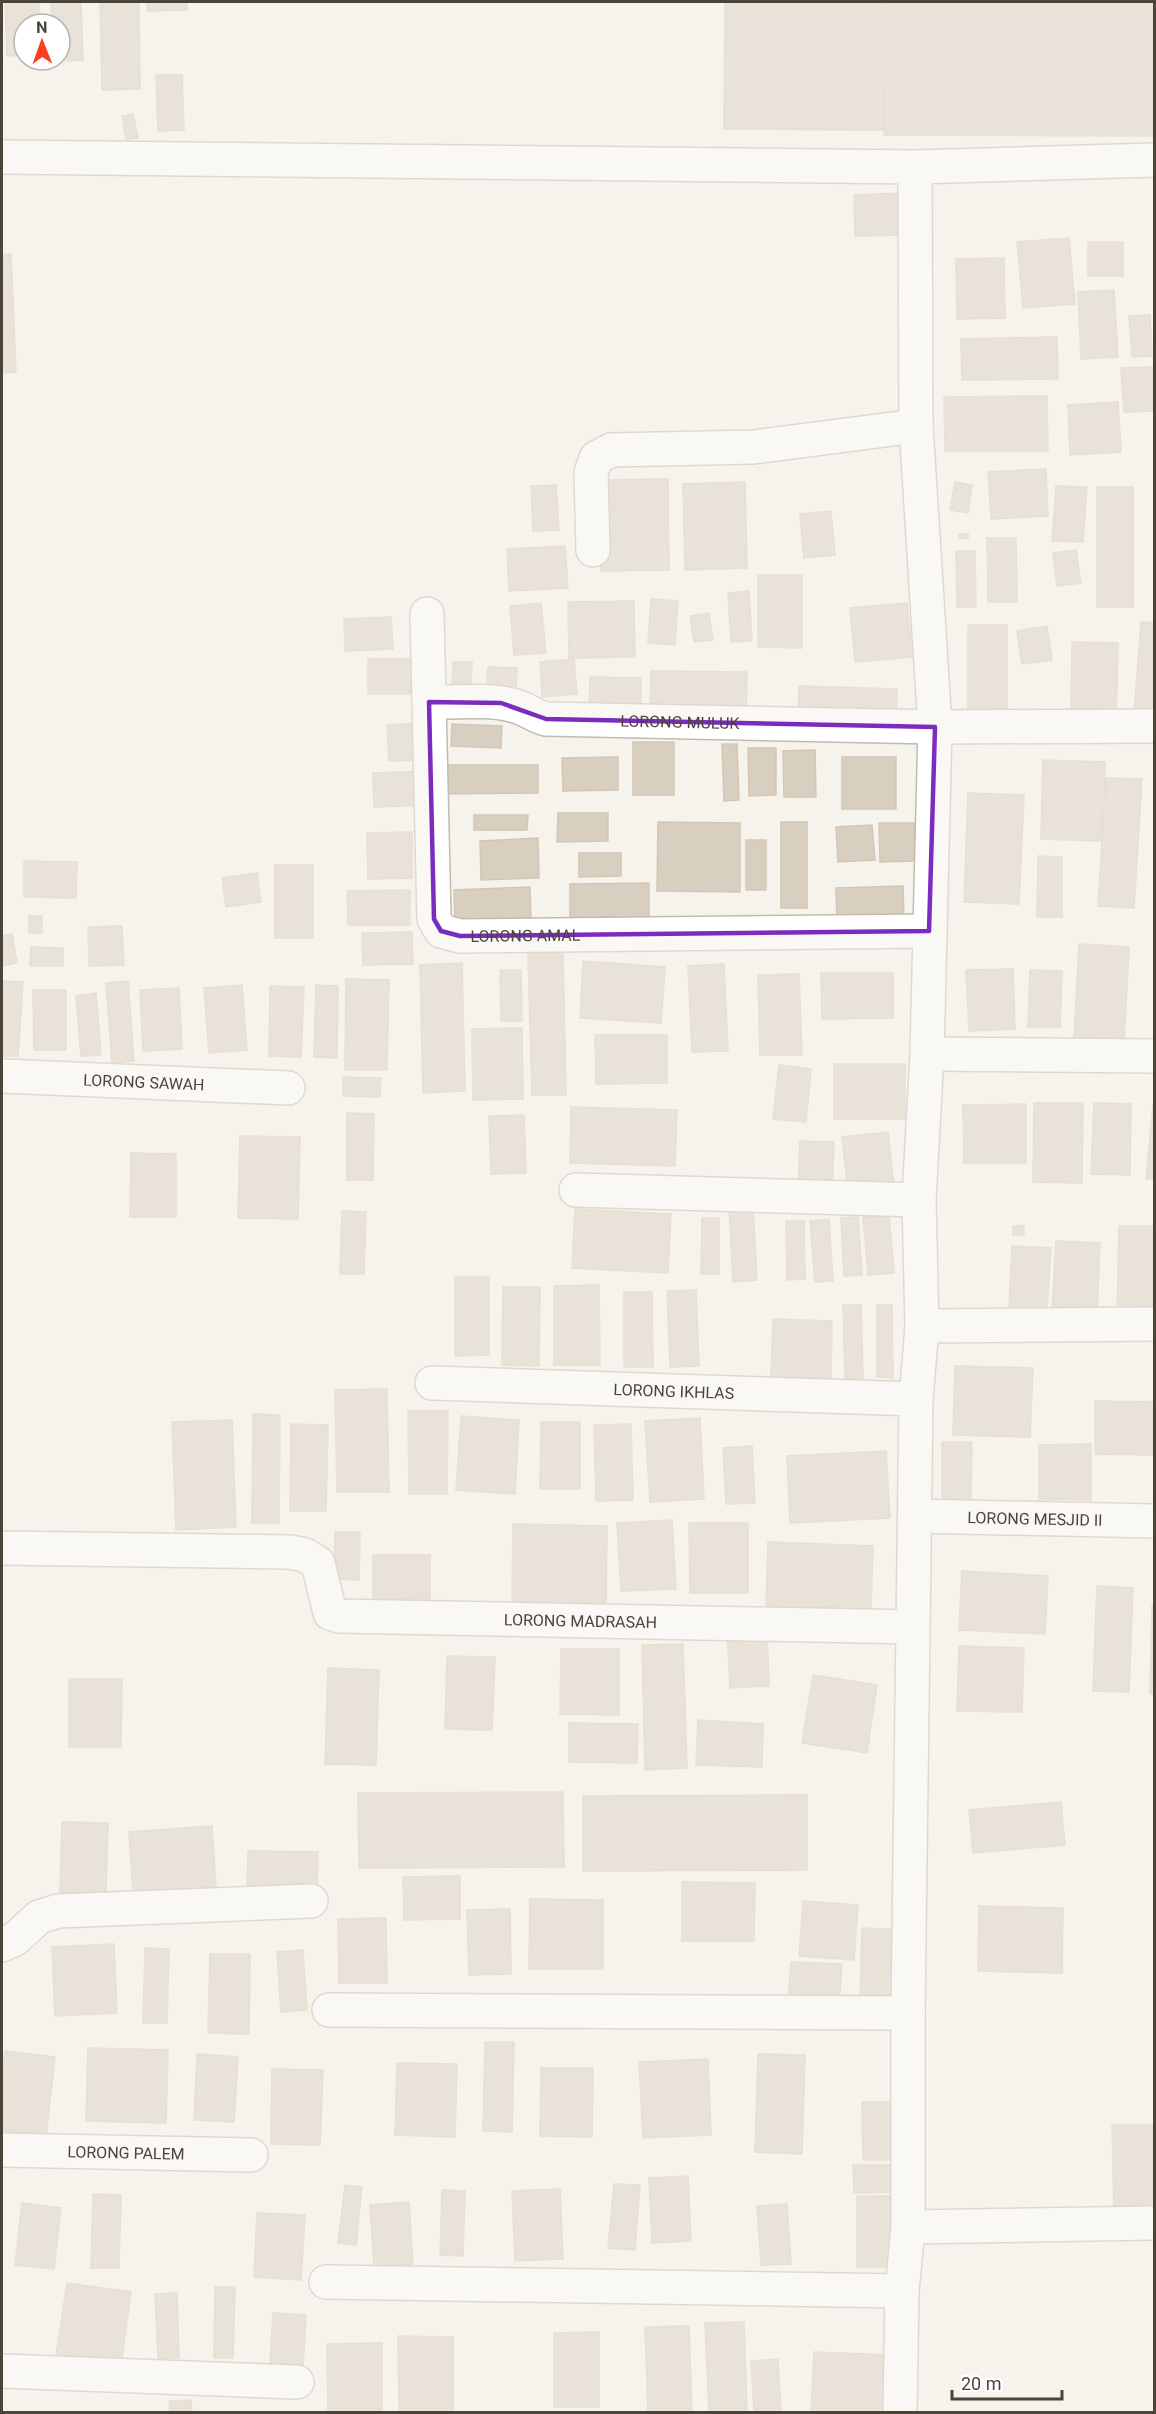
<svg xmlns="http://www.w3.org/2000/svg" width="1156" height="2414" viewBox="0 0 1156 2414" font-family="Roboto,sans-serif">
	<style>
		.building { fill: #d8cfc1; stroke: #d3c7b4; stroke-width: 1.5 }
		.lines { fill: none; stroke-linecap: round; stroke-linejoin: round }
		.street-casing { stroke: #c2bbae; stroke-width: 36 }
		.street { stroke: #fff; stroke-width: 33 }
		.marked { fill: none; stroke: #7b2cbf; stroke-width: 4.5; stroke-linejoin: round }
		.labels { text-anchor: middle; stroke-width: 4.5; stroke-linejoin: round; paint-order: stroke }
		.street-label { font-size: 16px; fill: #4b4439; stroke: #fff }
	</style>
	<rect width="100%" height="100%" fill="#f6f3ec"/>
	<path class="building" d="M5 2H39V24H24V55L7 56Z
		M51 2H81L83 60 52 61 60 60V24H52Z
		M100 2H139L140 89 102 90Z
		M147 2H187V10L148 11Z
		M725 2H885L884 130 724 129Z
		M885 2H1154V136L884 135Z
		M156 75H182L184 130 158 131Z
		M133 114 138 138 126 140 122 116Z
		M904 193 906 235 855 236 854 195Z
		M1069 238 1075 304 1023 308 1017 242Z
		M1088 242H1123V276H1088Z
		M11 254 16 372 2 373V255Z
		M1004 258 1005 318 957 319 956 259Z
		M1114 290 1118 357 1081 359 1078 292Z
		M1150 315 1152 356 1132 357 1129 316Z
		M1057 337 1058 379 962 380 961 339Z
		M1154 367V411L1124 412 1121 368Z
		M1047 396 1048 451H945L944 397Z
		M1118 402 1121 452 1070 455 1068 405Z
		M1046 469 1048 516 991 519 988 472Z
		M668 479 669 570 601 571 599 480Z
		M745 482 747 568 685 570 683 484Z
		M955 482 972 485 968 513 950 510Z
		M556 485 559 530 533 531 531 486Z
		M1056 486 1087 487 1083 542 1052 541Z
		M1097 487H1133V607H1097Z
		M831 511 835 555 804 558 800 514Z
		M959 534H968V538L959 539Z
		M987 538H1016L1017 602H988Z
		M565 546 568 588 509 591 507 549Z
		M1076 550 1081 583 1057 586 1053 553Z
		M956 551H975L976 607H957Z
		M758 575H802V648L758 647Z
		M749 591 752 641 731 642 728 593Z
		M651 599 678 601 675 645 648 643Z
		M634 601 635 657 569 658 568 602Z
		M541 603 546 653 514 655 510 606Z
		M907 603 912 657 855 662 850 608Z
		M709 613 713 640 694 642 690 616Z
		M391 617 393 649 345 651 344 619Z
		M1141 622 1154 623V716L1134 715Z
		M968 625H1007V714H968Z
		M1047 626 1052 660 1022 664 1017 631Z
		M1072 642 1118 643 1116 722 1071 721Z
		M368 659H411V694H368Z
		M574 659 577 694 542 697 540 662Z
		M453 662H472L471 688H452Z
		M488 667 517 668 516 699 486 698Z
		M651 671 747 672 746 716 650 715Z
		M590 677 641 678V714L589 713Z
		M799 686 897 689 896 726 798 723Z
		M421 723 422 760 389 761 387 725Z
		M452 724 502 726 501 748 451 746Z
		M633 742H674V795H633Z
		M722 744H737L739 800 724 801Z
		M748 748H776V795L749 796Z
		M815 750 816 797H784L783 751Z
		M618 757V790L563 791 562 758Z
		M842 757H896V809H842Z
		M1043 760 1105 762 1102 841 1041 839Z
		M441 765H538V793L441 794Z
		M430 771 431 805 374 807 373 773Z
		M1106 778 1142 779 1134 908 1098 906Z
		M968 793 1024 795 1019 904 964 902Z
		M558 813H608V841L557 842Z
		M474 815H528L527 830H474Z
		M658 822 740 823V892L657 891Z
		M781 822H807V908H781Z
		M879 823H914L915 861 880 862Z
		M872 825 875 860 838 862 836 827Z
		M412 832V878L368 879 367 833Z
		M538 838 539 878 481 880 480 841Z
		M746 840H766V890H746Z
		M579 853H621V876L579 877Z
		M1038 856 1062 857V917H1037Z
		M24 861 77 862 76 898 24 897Z
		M275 865H313V938H275Z
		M257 873 261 902 226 907 222 878Z
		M649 883V921H570V884Z
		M903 886 904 921 837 924 836 888Z
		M530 887 531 921 455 924 454 890Z
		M410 890V925H348L347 891Z
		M29 916H42V933H29Z
		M122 926 124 965 89 966 88 927Z
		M412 932 413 964 363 965 362 933Z
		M12 934 17 963 2 966V936Z
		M1079 944 1129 947 1124 1041 1074 1038Z
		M31 947 63 948V966H30Z
		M563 952 566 1095H532L528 953Z
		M583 961 665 967 661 1023 580 1018Z
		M462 963 465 1091 423 1093 420 965Z
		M724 964 728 1051 692 1052 688 966Z
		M1013 969 1015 1029 969 1031 966 970Z
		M500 970H521L522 1021H501Z
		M1030 970 1062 971 1060 1027H1028Z
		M821 973H893V1018L822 1019Z
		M799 974 802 1055H760L758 975Z
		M346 979 389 980 387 1070H345Z
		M2 981 23 982 18 1056H2Z
		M128 981 134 1061 112 1063 106 983Z
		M242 985 247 1050 209 1053 204 988Z
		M316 985 338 986 337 1058 314 1057Z
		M270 986 304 987 301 1057 269 1056Z
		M179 988 182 1049 143 1051 140 990Z
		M33 990H66V1050H34Z
		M96 993 101 1055 81 1056 76 996Z
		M522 1028 523 1099 473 1100 472 1029Z
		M595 1035H667V1083L596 1084Z
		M834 1064H905V1119H834Z
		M779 1065 811 1069 806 1122 773 1119Z
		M343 1077 381 1078 380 1097 343 1096Z
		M1034 1103H1083L1082 1183 1033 1182Z
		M1094 1103 1131 1104 1130 1175 1091 1174Z
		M1026 1104V1163H964L963 1105Z
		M1153 1106H1154V1179H1146Z
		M571 1107 677 1110 675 1166 570 1163Z
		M347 1113 374 1114 373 1180H347Z
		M524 1115 526 1173 491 1174 489 1116Z
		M888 1132 894 1186 848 1191 842 1137Z
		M240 1136 300 1137 298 1219 238 1218Z
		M800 1141 834 1142 832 1193 798 1192Z
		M131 1153 176 1154V1217H130Z
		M753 1204 757 1280 733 1282 729 1205Z
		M575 1209 671 1214 668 1273 572 1268Z
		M342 1211 366 1212 364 1274H340Z
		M889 1215 894 1273 868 1275 863 1217Z
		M858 1217 862 1275 844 1276 841 1218Z
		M702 1218H719V1274H701Z
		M829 1219 833 1281 815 1282 810 1221Z
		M786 1221H804L805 1279 787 1280Z
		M1024 1225V1235H1013V1226Z
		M1119 1226H1154V1321L1117 1320Z
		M1056 1241 1100 1243 1097 1312 1052 1310Z
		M1012 1246 1051 1248 1047 1309 1009 1307Z
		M455 1277H489V1355L455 1356Z
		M599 1285 600 1365H554V1286Z
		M503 1287H540L539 1366 502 1365Z
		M696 1290 699 1366 670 1367 667 1291Z
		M624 1292H652L653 1367H624Z
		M843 1305H861L863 1379H845Z
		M877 1305H892L893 1378 877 1377Z
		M773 1319 832 1321 831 1378 771 1377Z
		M955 1366 1033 1368 1030 1437 953 1435Z
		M387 1389 389 1492H337L335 1390Z
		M1095 1401 1154 1402V1455L1095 1454Z
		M408 1411H448L447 1494H409Z
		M253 1414 280 1415 279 1523H252Z
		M461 1416 519 1420 515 1494 456 1490Z
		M700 1418 704 1499 650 1502 645 1421Z
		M232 1420 236 1527 176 1530 172 1422Z
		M541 1422H580V1489H540Z
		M291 1424 328 1425 326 1511H290Z
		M631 1424 633 1500 596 1501 594 1425Z
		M942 1442H972L971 1502H942Z
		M1091 1444V1500L1039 1499V1445Z
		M752 1446 755 1503 726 1504 723 1448Z
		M886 1451 890 1518 790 1523 787 1456Z
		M672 1520 676 1589 621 1591 617 1523Z
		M689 1523H748V1593H690Z
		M513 1524 607 1526 606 1606 512 1605Z
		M335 1532H360L359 1580 334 1579Z
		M768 1542 873 1546 871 1611 766 1608Z
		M373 1555H430V1599H373Z
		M962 1571 1048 1576 1045 1634 959 1630Z
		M1097 1586 1133 1588 1129 1692 1093 1691Z
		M1152 1606H1154V1694H1150Z
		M767 1629 769 1686 730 1688 727 1631Z
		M683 1644 687 1768 645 1770 642 1645Z
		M959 1646 1024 1648 1022 1712 957 1711Z
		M561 1649H619V1715L560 1714Z
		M447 1656 495 1657 492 1730 445 1729Z
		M328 1668 379 1670 376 1765 325 1764Z
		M813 1675 877 1685 867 1753 802 1743Z
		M69 1679H122L121 1747H69Z
		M698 1720 763 1724 762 1767 696 1765Z
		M569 1723 638 1724 637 1763 569 1762Z
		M563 1792 564 1867 359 1868 358 1793Z
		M807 1795V1870L583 1871V1796Z
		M1061 1802 1065 1845 973 1853 969 1810Z
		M62 1822 108 1823 106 1893 60 1892Z
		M212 1826 216 1888 133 1893 129 1832Z
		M248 1851 318 1852 317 1897 247 1896Z
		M460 1876V1919L404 1920 403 1877Z
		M682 1882 755 1883 754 1941H682Z
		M530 1899 603 1900V1969H529Z
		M803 1901 858 1905 854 1960 799 1956Z
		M979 1906 1063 1908 1062 1973 978 1971Z
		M510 1909 511 1974 469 1975 467 1910Z
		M386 1918 387 1983H339L338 1919Z
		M862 1928 902 1930 900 2002 860 2001Z
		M114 1944 117 2013 55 2016 52 1947Z
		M145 1948 169 1949 167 2023H143Z
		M303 1950 307 2010 281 2012 277 1952Z
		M210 1954H250L249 2034 208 2033Z
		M791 1962 842 1964 839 2006 788 2003Z
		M485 2042H514L512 2132 483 2131Z
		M88 2048 168 2050 166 2123 86 2121Z
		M5 2051 55 2057 46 2137 2 2131V2078Z
		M197 2054 238 2057 234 2122 194 2120Z
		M758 2054 805 2055 802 2154 755 2152Z
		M708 2059 711 2135 643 2138 639 2062Z
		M397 2063 457 2064 455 2137 395 2135Z
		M541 2068H593L592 2137 540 2136Z
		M272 2069 323 2070 320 2145 271 2144Z
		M862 2102H903L904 2160H863Z
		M1112 2125H1154V2209L1114 2210Z
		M853 2165H896L897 2192 854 2193Z
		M688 2176 691 2241 652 2243 649 2178Z
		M614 2184 640 2185 635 2250 608 2248Z
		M345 2185 362 2187 356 2245 338 2243Z
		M560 2189 563 2259 515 2261 512 2191Z
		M442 2190 465 2191 463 2256 440 2255Z
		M93 2194 121 2195 119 2268H91Z
		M857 2196H891V2267H857Z
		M409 2202 413 2264 374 2266 370 2205Z
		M22 2203 61 2208 54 2269 15 2265Z
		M787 2204 791 2264 761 2265 757 2206Z
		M257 2213 305 2215 301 2280 254 2277Z
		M67 2283 131 2292 121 2365 56 2356Z
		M215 2287H235L233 2358H214Z
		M177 2293 179 2358H158L155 2294Z
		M273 2313 306 2315 303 2367 270 2365Z
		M744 2322 747 2412H709L705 2323Z
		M689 2326 692 2412H648L645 2327Z
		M599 2332V2407H554V2333Z
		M398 2336 453 2337V2412H399Z
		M382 2343V2412H328L327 2344Z
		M814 2352 891 2355 889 2412H811Z
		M778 2359 781 2412H754L751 2361Z
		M191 2400 192 2412H170L169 2401Z"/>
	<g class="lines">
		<g class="street-casing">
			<g id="street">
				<path d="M2 157 915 167 1154 160"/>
				<path d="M593 550 591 473 596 458 611 450 754 447 916 426"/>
				<path id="s1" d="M427 614 434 919 441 931 460 936 929 931"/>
				<path id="s2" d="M429 702C456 703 488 698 515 706 525 708 534 716 546 719L935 727 1154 726"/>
				<path d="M927 1054 1154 1056"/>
				<path id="s3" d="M2 1076 288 1088"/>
				<path d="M576 1190 919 1200"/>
				<path d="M922 1326 1154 1324"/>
				<path id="s4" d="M432 1383 916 1399"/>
				<path id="s5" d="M915 1516 1154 1521"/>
				<path id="s6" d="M2 1548 290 1552 305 1555 318 1563 330 1613 339 1616 913 1627"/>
				<path d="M2 1945 15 1939 39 1917 58 1911 311 1901"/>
				<path d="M329 2010 908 2013"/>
				<path id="s7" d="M2 2150 251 2155"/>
				<path d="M908 2227 1154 2223"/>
				<path d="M326 2282 902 2291"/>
				<path d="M2 2371 297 2382"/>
				<path d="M900 2412 902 2291 908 2227V2013L916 1399 922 1326 919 1200 927 1054 935 727 916 426 915 167"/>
			</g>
		</g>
		<use href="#street" class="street"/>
	</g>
	<path d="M0 0H1156V2414H0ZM429 702 501 703 546 719 935 727 929 931 460 936 441 931 434 919Z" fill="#f6f3ec" fill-opacity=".55" fill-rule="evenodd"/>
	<path class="marked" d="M429 702 501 703 546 719 935 727 929 931 460 936 441 931 434 919Z"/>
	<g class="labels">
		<g class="street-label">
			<text dy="6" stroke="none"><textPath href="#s2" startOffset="254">LORONG MULUK</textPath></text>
			<text dy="6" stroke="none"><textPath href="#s1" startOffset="404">LORONG AMAL</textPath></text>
			<text dy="6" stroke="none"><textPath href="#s3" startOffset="142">LORONG SAWAH</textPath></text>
			<text dy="6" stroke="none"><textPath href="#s4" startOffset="242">LORONG IKHLAS</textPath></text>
			<text dy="6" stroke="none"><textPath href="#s5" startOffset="120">LORONG MESJID II</textPath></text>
			<text dy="6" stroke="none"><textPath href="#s6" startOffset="621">LORONG MADRASAH</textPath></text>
			<text dy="6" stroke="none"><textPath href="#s7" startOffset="124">LORONG PALEM</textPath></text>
		</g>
	</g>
	<rect width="1156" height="2414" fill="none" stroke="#4b4439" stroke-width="6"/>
	<g transform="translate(42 42) rotate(359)"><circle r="28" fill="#ffffff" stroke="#b7b4b0" stroke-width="1.5"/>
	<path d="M0-4.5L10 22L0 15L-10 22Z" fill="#fc3f1d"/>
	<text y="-9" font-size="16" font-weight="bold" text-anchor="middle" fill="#4b4439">N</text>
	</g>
	<path d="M952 2390v9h110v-9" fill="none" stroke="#4b4439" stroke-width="3"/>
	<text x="961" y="2390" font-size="18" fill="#4b4439" stroke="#ffffff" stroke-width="4.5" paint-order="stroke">20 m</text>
</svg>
